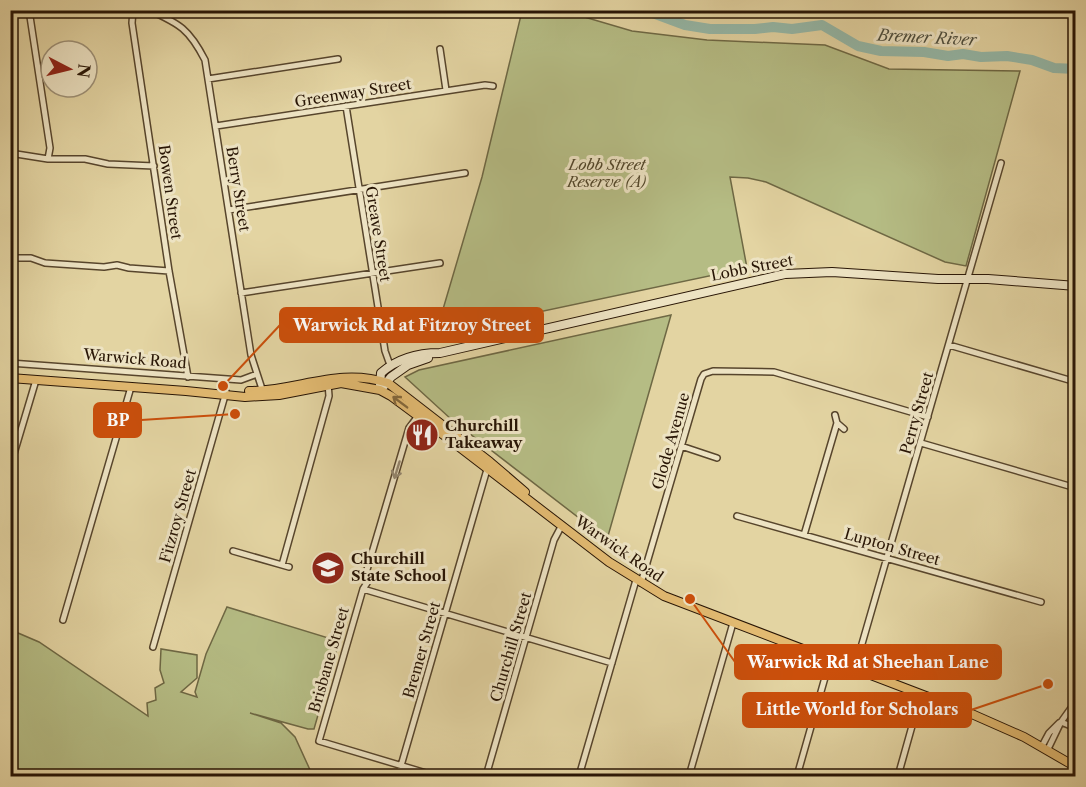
<svg xmlns="http://www.w3.org/2000/svg" width="1086" height="787" viewBox="0 0 1086 787" font-family="'Libre Caslon Text',serif">
	<style>
		.green { fill: #b5bc84; stroke: #6e6844; stroke-width: 1.5 }
		.lines { fill: none; stroke-linecap: round; stroke-linejoin: round }
		.river { stroke: #95b8a8; stroke-width: 10 }
		.minor-casing { stroke: #57452c; stroke-width: 8 }
		.secondary-casing { stroke: #281505; stroke-width: 10 }
		.primary-casing { stroke: #281505; stroke-width: 10 }
		.minor { stroke: #ede3c3; stroke-width: 5 }
		.secondary { stroke: #ede3c3; stroke-width: 8 }
		.primary { stroke: #e2ba71; stroke-width: 8 }
		.oneway { stroke: #85683b }
		.oneway2 { stroke: #94866e }
		.labels { text-anchor: middle; stroke-width: 6; stroke-linejoin: round; paint-order: stroke }
		.street-label { font-size: 15px; fill: #281505; stroke: #ede3c3 }
		.park-label { font-size: 15px; font-style: italic; fill: #52472b; stroke: #ede3c3 }
		.poi-label { font-size: 15px; font-weight: bold; fill: #281505; stroke: #ede3c3; text-anchor: start }
		.water-label { font-size: 16px; font-style: italic; fill: #4e4e3e; stroke: #ede3c3 }
		.leader { fill: none; stroke: #cb4f0b; stroke-width: 2 }
		.callout-dot { fill: #cb4f0b; stroke: #ede3c3; stroke-width: 2 }
		.callout { fill: #cb4f0b; stroke: #cb4f0b; stroke-width: 2 }
		.callout-label { font-size: 16px; text-anchor: middle; font-weight: bold; fill: #fff }
	</style>
	<rect width="100%" height="100%" fill="#e3d4a2"/>
	<filter id="stains"><feTurbulence type="fractalNoise" baseFrequency=".00333" numOctaves="4"/><feColorMatrix values="0 0 0 0 .2 0 0 0 0 .09 0 0 0 0 .02 0 0 0 .5 -.17"/></filter>
	<radialGradient id="worn" r=".72"><stop offset=".6" stop-color="#630" stop-opacity="0"/><stop offset="1" stop-color="#630" stop-opacity=".3"/></radialGradient>
	<path class="green" d="M522 11H564L632 31 707 40 825 45 889 69 1020 71 966 266 945 262 766 182 748 178 730 177 747 268 449 331 441 316 482 177Z
		M671 315 606 543 592 528 452 420 405 377 419 370Z
		M227 607 335 640 337 649 314 729H308L250 713 281 723 295 737 311 772 322 776H11V630L39 642 148 716 147 703 156 700 155 688 164 683 160 670 161 649 197 655V678L181 692 197 697 195 692 206 654Z"/>
	<g class="lines">
		<path class="river" d="M640 10 650 12 685 25 710 29H755L773 27 792 29 822 25 858 46 881 51 924 52 948 56 963 54 981 57 1007 56 1032 60 1054 68 1076 69"/>
		<g class="minor-casing">
			<path id="minor" d="M29 10 50 148 48 159
				M133 10 132 23 169 271 188 377
				M149 10C180 24 189 29 205 60L251 355 263 392
				M440 49 446 90
				M208 79 338 59
				M346 106 385 351 390 365
				M216 126 485 85 493 86
				M10 153 48 159H85L108 164 154 166
				M229 210 465 173
				M10 258H31L45 263 104 267 117 265 129 268 169 271
				M241 293 440 263
				M949 345 1076 382
				M10 363 241 380 257 374
				M835 415 837 423 844 429
				M418 416 409 428 366 573 367 583 363 589 319 741 436 776
				M921 443 1076 488
				M681 446 717 458
				M10 467 36 380
				M737 516 1041 602
				M804 535 837 423
				M233 551 289 567
				M282 565 329 396 328 383
				M641 583 701 379 704 374 713 371 774 372 928 417
				M363 589 612 663
				M63 620 131 387
				M153 647 226 392
				M855 668 1001 163
				M1061 722 1076 728
				M1042 746 1049 733 1059 723
				M1048 749 1061 722 1076 701
				M398 776 488 466
				M486 776 554 540 562 525
				M579 776 636 580
				M689 776 733 623
				M797 776 826 674 832 660
				M898 776 921 694"/>
		</g>
		<g class="secondary-casing">
			<path id="secondary" d="M380 385 381 373C398 358 419 353 440 353L785 274 832 272 938 279H988L1076 286
				M384 386 391 377 408 365 428 358"/>
		</g>
		<g class="primary-casing">
			<path id="primary" d="M10 378 186 391 245 397 279 395 341 383 380 390 391 396 445 436 609 562 664 596 965 711 1024 737 1076 767
				M249 391C298 391 338 367 388 383L490 462 525 492"/>
		</g>
		<use href="#minor" class="minor"/>
		<use href="#secondary" class="secondary"/>
		<use href="#primary" class="primary"/>
	</g>
	<defs><path id="oneway-shaft" d="M-6 0H5M1.5-3L5.5 0L1.5 3" fill="none" stroke-width="1.6" stroke-linecap="round" stroke-linejoin="round" transform="scale(1.5)"/></defs>
	<use class="oneway" href="#oneway-shaft" transform="translate(400 402) rotate(-143)"/>
	<use class="oneway2" href="#oneway-shaft" transform="translate(397 470) rotate(107)"/>
	<defs>
		<g id="restaurant-disc" transform="scale(1.725)"><circle r="9.5" fill="#8f2418" stroke="#ede3c3"/><path d="M-5-6h1v4h1v-4h1v4h1v-4h1v5L-1.5 .5V6h-2V.5L-5-1ZM5-6V6H3V1.5H1.5Q1.5-4 5-6Z" fill="#fff"/></g>
		<g id="school-disc" transform="scale(1.725)"><circle r="9.5" fill="#8f2418" stroke="#ede3c3"/><path d="M0-5L7-2L0 1L-7-2ZM-4 1L0 2.5L4 1V4Q0 6-4 4Z" fill="#fff"/></g>
	</defs>
	<g fill-rule="evenodd">
		<use href="#restaurant-disc" x="422" y="435"/>
		<use href="#school-disc" x="328" y="568"/>
	</g>
	<g class="labels">
		<g class="street-label">
			<text transform="translate(353 93) rotate(-9)" y="5">Greenway Street</text>
			<text transform="translate(238 189) rotate(81)" y="5">Berry Street</text>
			<text transform="translate(170 192) rotate(82)" y="5">Bowen Street</text>
			<text transform="translate(378 234) rotate(81)" y="5">Greave Street</text>
			<text transform="translate(752 268) rotate(-11)" y="5">Lobb Street</text>
			<text transform="translate(135 359) rotate(5)" y="5">Warwick Road</text>
			<text transform="translate(917 413) rotate(-74)" y="5">Perry Street</text>
			<text transform="translate(671 441) rotate(-74)" y="5">Glode Avenue</text>
			<text transform="translate(178 516) rotate(-74)" y="5">Fitzroy Street</text>
			<text transform="translate(892 547) rotate(16)" y="5">Lupton Street</text>
			<text transform="translate(619 549) rotate(35)" y="5">Warwick Road</text>
			<text transform="translate(511 647) rotate(-74)" y="5">Churchill Street</text>
			<text transform="translate(422 650) rotate(-74)" y="5">Bremer Street</text>
			<text transform="translate(329 660) rotate(-74)" y="5">Brisbane Street</text>
		</g>
		<g class="park-label">
			<text x="607" y="170">Lobb Street<tspan x="607" dy="17">Reserve (A)</tspan></text>
		</g>
		<g class="poi-label">
			<text x="445" y="431">Churchill<tspan x="445" dy="17">Takeaway</tspan></text>
			<text x="351" y="564">Churchill<tspan x="351" dy="17">State School</tspan></text>
		</g>
		<g class="water-label">
			<text transform="translate(927 37) rotate(3)" y="6">Bremer River</text>
		</g>
	</g>
	<path class="leader" d="M223 386L280 325M235 414L141 420M690 599L735 662M1048 684L971 710"/>
	<g class="callout-dot">
		<circle cx="223" cy="386" r="6"/>
		<circle cx="235" cy="414" r="6"/>
		<circle cx="690" cy="599" r="6"/>
		<circle cx="1048" cy="684" r="6"/>
	</g>
	<g class="callout">
		<rect x="280" y="308" width="263" height="34" rx="6"/>
		<rect x="94" y="403" width="47" height="34" rx="6"/>
		<rect x="735" y="645" width="266" height="34" rx="6"/>
		<rect x="743" y="693" width="228" height="34" rx="6"/>
	</g>
	<g class="callout-label">
		<text x="412" y="331">Warwick Rd at Fitzroy Street</text>
		<text x="118" y="426">BP</text>
		<text x="868" y="668">Warwick Rd at Sheehan Lane</text>
		<text x="857" y="715">Little World for Scholars</text>
	</g>
	<rect width="1086" height="787" fill="none" stroke="#e3d4a2" stroke-width="36"/>
	<rect x="12" y="12" width="1062" height="763" fill="none" stroke="#281505" stroke-width="3"/>
	<rect x="18" y="18" width="1050" height="751" fill="none" stroke="#281505" stroke-width="1.5"/>
	<g transform="translate(69 69) rotate(97)"><circle r="28" fill="#ede3c3" stroke="#9e9177" stroke-width="1.5"/>
	<path d="M0-4.5L10 22L0 15L-10 22Z" fill="#8f2418"/>
	<text y="-9" font-size="16" font-weight="bold" text-anchor="middle" fill="#281505">N</text>
	</g>
	<rect width="100%" height="100%" filter="url(#stains)"/>
	<rect width="100%" height="100%" fill="url(#worn)"/>
</svg>
